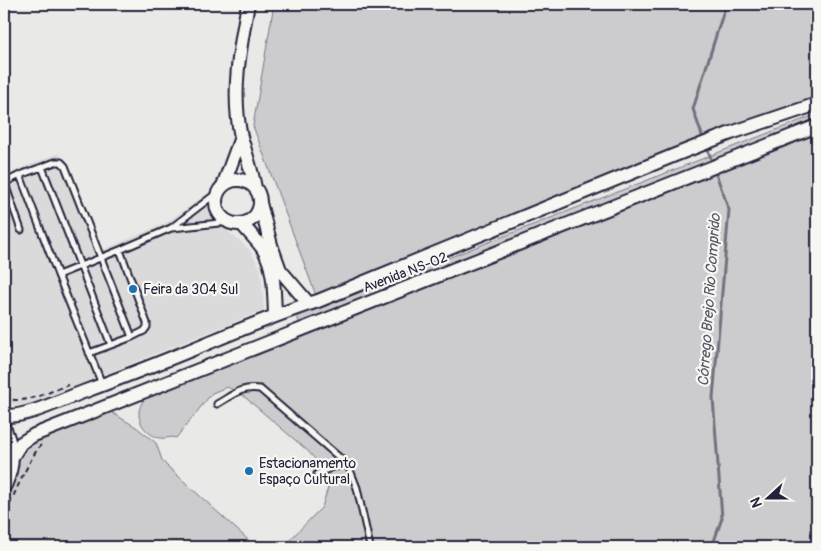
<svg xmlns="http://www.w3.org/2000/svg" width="821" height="551" viewBox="0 0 821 551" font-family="Pangolin,sans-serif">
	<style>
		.built { fill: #dadada }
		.green { fill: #ccccce; stroke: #777784 }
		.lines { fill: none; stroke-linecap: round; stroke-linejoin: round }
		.stream { stroke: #71717f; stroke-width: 3 }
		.service-casing { stroke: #22223b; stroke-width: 9 }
		.tertiary-casing { stroke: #22223b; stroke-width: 16 }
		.secondary-casing { stroke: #22223b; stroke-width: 19 }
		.path { stroke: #22223b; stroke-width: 2; stroke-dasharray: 5 4; stroke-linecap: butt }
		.service { stroke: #f6f6f2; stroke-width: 5 }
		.tertiary { stroke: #f6f6f2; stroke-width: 12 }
		.secondary { stroke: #f6f6f2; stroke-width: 15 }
		.poi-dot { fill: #1f6fb2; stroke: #f6f6f2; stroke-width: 2 }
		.labels { text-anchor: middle; stroke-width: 4.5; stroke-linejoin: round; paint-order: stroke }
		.street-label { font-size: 14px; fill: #22223b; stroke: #f6f6f2 }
		.poi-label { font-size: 14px; fill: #22223b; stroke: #f6f6f2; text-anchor: start }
		.water-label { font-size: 15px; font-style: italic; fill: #565668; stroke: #f6f6f2 }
	</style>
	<rect width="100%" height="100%" fill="#e9e9e7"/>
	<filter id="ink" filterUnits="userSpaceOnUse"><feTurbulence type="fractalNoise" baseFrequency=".02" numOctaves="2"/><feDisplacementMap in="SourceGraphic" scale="10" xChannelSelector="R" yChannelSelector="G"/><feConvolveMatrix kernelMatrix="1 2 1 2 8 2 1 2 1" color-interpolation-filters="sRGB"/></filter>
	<g filter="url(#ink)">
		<path class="built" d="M59 153 98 252 166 223 207 194 213 215 226 230 249 249 261 269 264 310 34 403 17 406 4 402V175Z"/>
		<path class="green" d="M274 4H817V104L318 301 253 126Z
			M817 114V547H283L322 507 331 478 308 451 240 393 227 387 212 393 176 438C170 436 166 439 160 438 148 435 138 425 139 411 140 405 145 398 148 393L303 331 297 317Z
			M96 412H111L136 427 156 443 162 460 166 465 256 547H4V487L23 446Z"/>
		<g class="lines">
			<path class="stream" d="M704 141 693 109 726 4
				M707 147 713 165
				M712 547 722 518 713 398 729 210 715 171"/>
			<g class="service-casing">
				<path id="service" d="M42 167 55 162H61L65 166 132 337 111 345 42 167 20 175 58 275
					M20 175 8 181 5 184 21 230
					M172 228 229 222
					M120 250 147 323V327L144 331 132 337
					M89 353 111 345
					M102 384 58 275 120 250 171 228 218 192
					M217 404C233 395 241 386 260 389L348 465 357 488 370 547
					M317 474 333 467 348 465"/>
			</g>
			<g class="tertiary-casing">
				<path id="tertiary" d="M248 4C240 47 231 93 241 137 246 154 252 171 255 188
					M216 202a22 22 0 1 1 44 0a22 22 0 1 1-44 0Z
					M223 186 241 137
					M260 203 271 245 280 270 309 304
					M242 224C249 233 257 240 263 249 275 267 274 294 275 315
					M4 416C28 417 61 400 83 392 118 379 152 366 186 352 230 334 273 315 318 301L675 155 731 133 817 104
					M12 457 21 443 34 435 817 126"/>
			</g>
			<g class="secondary-casing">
				<path id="secondary" d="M4 431C12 451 13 463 4 484"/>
			</g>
			<path class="path" d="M4 398C26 405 48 392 68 385
				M10 547C7 540 4 533 4 524 4 513 32 453 41 445"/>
			<use href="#service" class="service"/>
			<use href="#tertiary" class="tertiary"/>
			<use href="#secondary" class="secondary"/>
		</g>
	</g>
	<g class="poi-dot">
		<circle cx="133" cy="289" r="5"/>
		<circle cx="249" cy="471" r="5"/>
	</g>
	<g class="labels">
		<g class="street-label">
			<text transform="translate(405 272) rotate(-21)" y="5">Avenida NS-02</text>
		</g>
		<g class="poi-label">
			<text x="143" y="294">Feira da 304 Sul</text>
			<text x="259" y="468">Estacionamento<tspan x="259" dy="16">Espaço Cultural</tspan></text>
		</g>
		<g class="water-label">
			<text transform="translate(709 300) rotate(-86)" y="5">Córrego Brejo Rio Comprido</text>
		</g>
	</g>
	<rect width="821" height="551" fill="none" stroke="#f6f6f2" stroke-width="20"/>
	<rect x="10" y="10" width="801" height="531" fill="none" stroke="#22223b" stroke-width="2" filter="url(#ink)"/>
	<g transform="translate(768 498) rotate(249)" stroke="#f6f6f2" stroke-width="4" paint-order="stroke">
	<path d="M0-4L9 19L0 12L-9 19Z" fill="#22223b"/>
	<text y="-8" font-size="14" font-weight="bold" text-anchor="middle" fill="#22223b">N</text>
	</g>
</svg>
